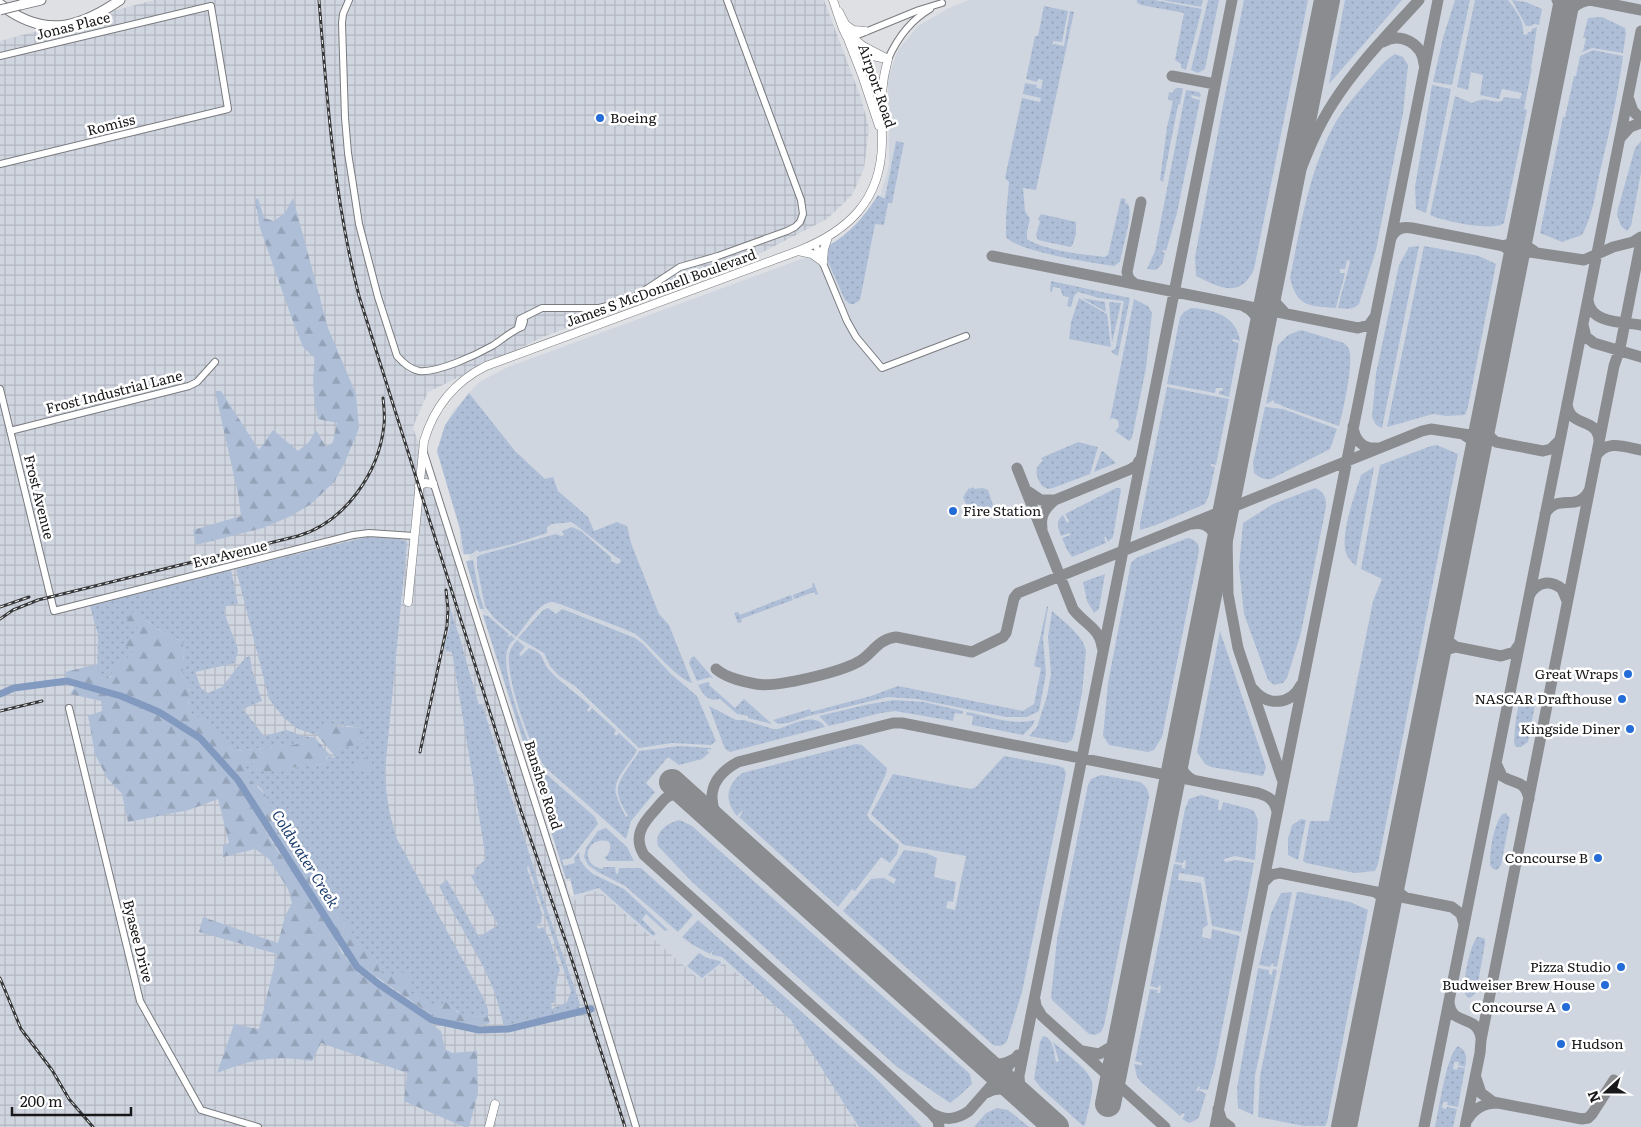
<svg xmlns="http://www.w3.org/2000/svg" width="1641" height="1127" viewBox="0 0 1641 1127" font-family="Literata,serif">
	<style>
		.built { fill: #d0d6e0 }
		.industrial { fill: url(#industrial-grid) }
		.grass { fill: url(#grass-dots); fill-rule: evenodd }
		.forest { fill: url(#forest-firs) }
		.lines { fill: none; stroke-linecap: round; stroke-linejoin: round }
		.river { stroke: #829abf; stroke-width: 7 }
		.taxiway { stroke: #8a8c8f; stroke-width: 11 }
		.runway { stroke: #8a8c8f; stroke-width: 26 }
		.minor-casing { stroke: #797b7e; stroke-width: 8 }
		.major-casing { stroke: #797b7e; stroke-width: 9 }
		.highway-casing { stroke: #797b7e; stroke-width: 11 }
		.minor { stroke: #fff; stroke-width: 6 }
		.major { stroke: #fff; stroke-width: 8 }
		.highway { stroke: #fff; stroke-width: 9 }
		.rail-casing { stroke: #37383a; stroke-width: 3 }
		.rail { stroke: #fff; stroke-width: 1; stroke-dasharray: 4; stroke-linecap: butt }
		.highway-bridge-casing { stroke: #797b7e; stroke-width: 11; stroke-linecap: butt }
		.highway-bridge { stroke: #fff; stroke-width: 9 }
		.poi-dot { fill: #246cd8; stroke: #fff; stroke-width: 2 }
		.labels { text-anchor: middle; stroke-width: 5; stroke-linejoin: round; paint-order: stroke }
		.street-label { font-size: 14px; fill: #18181a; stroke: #fff }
		.poi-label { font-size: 14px; fill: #18181a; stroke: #fff; text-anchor: end }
		.water-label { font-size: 15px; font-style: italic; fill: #203f70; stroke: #fff }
	</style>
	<defs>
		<pattern id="industrial-grid" width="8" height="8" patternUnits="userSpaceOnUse" patternTransform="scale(1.25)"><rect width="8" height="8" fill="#d0d6e0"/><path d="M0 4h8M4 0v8" fill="none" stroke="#b2b7c0"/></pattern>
		<pattern id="grass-dots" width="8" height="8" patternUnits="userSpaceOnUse" patternTransform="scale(1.25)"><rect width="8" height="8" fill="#aebed7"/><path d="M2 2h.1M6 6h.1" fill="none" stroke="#95a3b8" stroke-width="1.8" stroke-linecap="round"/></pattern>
		<pattern id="forest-firs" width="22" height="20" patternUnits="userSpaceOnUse" patternTransform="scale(1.25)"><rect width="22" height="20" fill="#aebed7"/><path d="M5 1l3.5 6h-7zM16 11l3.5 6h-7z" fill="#95a3b8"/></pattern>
	</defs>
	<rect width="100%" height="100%" fill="#dee0e4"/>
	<path class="built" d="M969 0H1641V1127H632L561 900 575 895 571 881H566L466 562 470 560 469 555H463L460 548V529L437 451 445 426 452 412 479 382 508 367 831 248 866 219 880 197 889 165 888 78 898 50 918 26 949 8Z"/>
	<path class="industrial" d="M154 0H824L861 98 869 128 864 169 852 195 827 219 757 255 543 337 428 392 413 427 572 901 598 890 701 981 723 963 799 1021 857 1127H0V41Z"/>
	<path class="grass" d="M1137 0H1154L1202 9 1186 70 1181 68V64L1175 60 1184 13 1141 5 1137 3Z
		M1162 0H1203L1201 7Z
		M1208 0H1219L1205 69 1198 73 1191 70Z
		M1244 0H1308L1254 269C1240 300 1219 287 1196 276L1195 257 1223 105Z
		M1345 0H1402L1329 84Z
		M1455 0H1470L1452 85 1433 82 1443 38Z
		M1475 0H1508C1515 9 1525 22 1523 34L1527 35 1528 32H1531L1532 29 1537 27 1531 68H1532L1524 109 1527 110 1504 223C1495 232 1442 221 1430 215L1455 96 1472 103C1488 95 1489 104 1502 101L1504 97 1520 99 1522 93 1502 89 1499 99 1480 95 1483 75 1471 72 1468 90 1457 87Z
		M1512 0 1526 2 1542 9 1539 25 1534 24 1531 26H1526Z
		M1044 6 1068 11 1062 42 1053 41 1052 44H1054L1064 46 1070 11 1074 12 1036 190 1023 188 1025 211 1030 219 1027 231V239C1046 251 1081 254 1104 257L1108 255 1121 198 1126 199 1125 203 1128 204C1134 213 1122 249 1120 262L1114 266C1093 263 1018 252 1006 237V217L1009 182 1005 178 1022 98 1040 102 1041 98 1023 94 1025 83 1037 85 1036 88 1041 89 1043 80 1038 79 1037 82 1026 79 1035 36H1038Z
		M1602 17 1625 28 1626 33 1623 53 1592 48 1580 53 1583 51 1586 38H1583L1588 18Z
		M1593 50 1623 56C1618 96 1608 138 1599 176 1595 196 1592 217 1582 235L1562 242 1540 233 1563 117H1565L1574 76H1576L1580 56Z
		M1395 54 1403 57 1408 65 1403 113 1376 250 1359 304C1353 310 1347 309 1338 308 1341 292 1347 277 1350 261L1347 260 1345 269H1340V273H1345C1343 285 1338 296 1336 308 1309 306 1297 307 1290 278 1301 225 1309 168 1337 120 1345 107 1355 96 1365 84 1374 74 1383 61 1395 54Z
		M1432 85 1451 89 1426 213 1416 209 1415 187Z
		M1178 88H1183L1180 104 1178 105 1163 182 1160 180 1167 127 1173 101 1168 100 1169 92 1173 93 1174 89Z
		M1186 90 1199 92 1201 95 1200 97 1191 95 1192 98 1200 100 1177 213 1166 251 1163 250 1162 252 1165 253 1162 264 1156 270 1147 269 1155 251Z
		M896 141 904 143 892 203H888L884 225 875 224 860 300 854 304H850L845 300 826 257 828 246C850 233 864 217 878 195L883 198H885Z
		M1641 141V173L1631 226 1627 231 1621 226 1617 215 1618 209 1635 148Z
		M1041 214 1076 222V234L1072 246 1070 247 1038 240 1036 235 1040 222 1038 219Z
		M1419 246 1382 428 1376 425 1372 417 1376 373 1399 265 1409 247Z
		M1424 246 1479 256 1496 264 1468 407 1465 415 1446 416 1433 414 1387 427Z
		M1051 281 1130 298 1118 356 1114 354 1111 351 1115 349 1116 346 1124 301 1099 298 1078 292 1074 296 1071 307 1067 306 1069 297 1063 296 1060 288 1053 287 1052 292 1050 291Z
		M1079 298 1107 314 1111 347 1069 339 1071 322Z
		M1082 298 1105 302 1106 312Z
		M1134 299 1148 306 1152 313 1146 368 1132 438 1129 441 1115 431 1119 427 1118 420 1112 418 1110 420Z
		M1109 302 1121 303 1112 343Z
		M1191 308C1213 309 1237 316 1240 341L1233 339 1232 341 1239 343 1229 397 1219 394V391H1222L1223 388H1216L1215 393 1167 384 1180 317 1184 312Z
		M1301 330 1344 343C1346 345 1348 347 1349 349 1354 363 1343 411 1339 426L1282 406 1279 404 1274 403V400L1266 404 1278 345 1288 335Z
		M1167 387 1229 399 1216 465 1211 464V466L1215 467 1209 495 1205 504 1156 525 1140 530V523Z
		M469 393 515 451 545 479 553 477 558 491 588 517 594 531 617 522 627 526 631 543 659 614 669 625 692 683C673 676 652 646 634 633L560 604C557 604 555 602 552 602 539 602 524 628 516 637L494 618 485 606 477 567V557L480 555 556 534 561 536 564 535 562 531 572 527 581 531 611 557V561L617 564 621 562 620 559 616 557 572 522 552 524 547 527V533L513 544 479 552 477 550 471 554H464L460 529 437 451 445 425Z
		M1265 407 1283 409 1337 429 1330 449 1271 479C1264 480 1260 478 1254 473L1253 463Z
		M1078 442 1098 447 1090 474 1053 488 1048 489 1042 486C1036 477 1033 468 1043 461L1041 458Z
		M1437 445 1458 454 1378 864 1375 871 1355 873 1306 863 1303 861 1310 821H1329L1373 601 1382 579 1361 569 1380 465 1431 446Z
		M1103 451 1116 463 1094 472 1101 452Z
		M1374 467 1356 566C1352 562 1348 559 1346 553 1340 534 1355 495 1361 475Z
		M973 487 975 489 983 488 988 490 995 511 981 517 970 514 963 497 969 488 970 489Z
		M1116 488H1120L1121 490 1113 537 1108 542 1106 537H1104L1106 543 1072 557 1067 550 1062 538 1070 535V533L1061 536C1058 528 1055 521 1063 515L1067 523 1069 521 1065 514Z
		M1315 488C1325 492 1326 498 1326 507L1301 633 1287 678 1283 683 1274 685 1268 680 1244 614 1239 567 1243 523 1273 504Z
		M367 537 400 539 407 542 385 770C386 797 389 814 397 839L484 999 488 1010V1017C478 1016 465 1018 457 1011 452 1008 449 1004 444 1001L442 1008 411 995 410 990 396 973 390 976H384L380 971 376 960H372L357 947 350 932 332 903 321 894 311 874 308 860 288 836C288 831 287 828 282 826 280 817 275 817 270 810 266 805 266 797 263 791 255 781 247 783 243 766L246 763 252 762 257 770 295 768 307 764 322 765 330 755 332 757 335 758 333 754 341 748 361 728C345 726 326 719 316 735L298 729 284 718 269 699 236 569Z
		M1189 538 1194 540 1198 544 1199 551 1162 737 1154 750 1148 752 1109 745 1103 736 1108 683 1131 563 1136 558 1185 539Z
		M473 560 479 593 484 609H480L466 561Z
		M231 570 238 604 226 606 224 612 238 650 235 663 195 672 201 688 208 693 222 687 245 658 250 656 252 670 262 701 243 709 264 736 287 730 302 736 314 737 295 745 234 751 203 720 194 716 189 710 188 695 190 689 182 679 184 652 182 641C168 636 149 625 140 613L127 626H137L139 632 127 640 122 647H128L133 651 131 656 124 660 108 679 99 677 97 674 98 635 90 606Z
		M1105 574 1099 609 1094 613 1087 601 1083 582Z
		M814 583 818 594 816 595 814 592 794 599 793 595 813 587 812 584Z
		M791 595 793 600 741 619 742 622 738 623 734 613 738 612 740 615Z
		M449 605 463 648V650L479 705 482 704 544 901 580 1004 579 1009 504 1026 495 993 484 968 439 886 447 880 479 937 498 925 471 876 475 874V869L486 859 452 652 446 651 444 647C449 632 452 620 449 605ZM528 865 571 991 567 1002 552 1009 551 1003 555 1002C556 992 556 978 560 970L550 940 543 927 538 929 536 925 541 923 542 914 527 868Z
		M1047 606 1048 607 1043 638 1046 674 1039 711 1027 717H1006L917 699 888 697 809 716 788 723 778 724 773 720 810 709 811 712 871 696 898 686 1023 711 1034 704 1041 668 1034 666Z
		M548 608 556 614 562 609 570 612 635 638 643 644 671 674 697 696 716 741 711 745 672 743 639 748 575 686 559 676 550 666 544 653 518 638 543 610Z
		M1052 611C1063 621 1084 636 1086 651L1082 693 1074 734 1072 740 1067 743 1029 736 1037 727 1047 696 1051 674 1048 637Z
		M483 615 488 616 509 634 507 638 511 635 515 639C512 641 509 644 508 648 499 669 526 735 534 757L531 760 529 759Z
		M1220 631 1266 767 1263 776 1211 767 1205 764 1197 752Z
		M517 640 525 647 519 654 521 656 529 648C547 655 540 660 550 671 562 684 577 693 590 706L587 710 589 712 592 708 616 730 614 734 616 736 619 733 637 750C631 764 612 778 616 794 618 801 622 809 626 817L628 816C624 809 619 801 618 793 615 781 633 763 639 751L679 746 711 748V750L708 749 707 751 710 752 702 759 679 765 668 757 646 783 655 792 631 821 626 839 546 768C530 749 506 679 509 654 510 649 514 644 517 640Z
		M694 656 713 678H712L710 677 697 681 689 663 691 658Z
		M708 682 710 683 709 685 735 708 744 699 772 724 748 718V716L737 714 720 699C708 702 703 695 698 685Z
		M1525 692C1531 692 1534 694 1536 699L1528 742 1521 747H1516L1514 743C1515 730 1516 702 1525 692Z
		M894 700 924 702 963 711 962 714 955 713 953 721 895 711 881 713 829 726 819 716 865 705Z
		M709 706 736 720H744L773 729H778C792 725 815 711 825 727L730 752 725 749Z
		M967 712C988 716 1013 726 1035 720L1032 726 1023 735 972 725 973 716 966 715Z
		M856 744 862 745 887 768 886 774 867 815 870 820 899 845 897 854 890 863 881 857 855 891 852 889 838 907 739 817 743 812 742 811 737 816C724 800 726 786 742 773Z
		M1004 756 1059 766 1064 768 1066 774 1022 992 1007 1041C1003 1046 1000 1047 993 1045L843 911 871 879 884 878 894 884 896 879 888 875 904 850 926 853 937 858 934 877 956 882 953 902 948 901 946 908 955 910 966 856 904 845 871 814 893 774 971 789 976 787Z
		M535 764 595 817 598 824 571 858 562 860 564 866 575 863 574 858 579 852 580 860 586 868 593 874 624 889 668 930 665 931 646 914 642 919 656 934 653 936 599 888 574 895 570 878 566 879 531 766Z
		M1101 775 1140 782C1146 786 1149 790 1149 798L1104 1026 1101 1032 1095 1035 1089 1034 1053 1001 1051 997 1057 939 1088 785 1091 779Z
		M1201 795 1219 800 1218 810H1221L1223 802 1250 809 1254 811 1258 820 1255 860 1235 856 1224 859 1225 862 1236 860 1254 863 1241 932 1212 926 1204 877 1179 873 1178 880 1201 883 1208 925 1203 928 1202 937 1211 939 1212 929 1240 936 1215 1065 1208 1090 1199 1089 1200 1087 1198 1086 1196 1092 1199 1090 1206 1094 1199 1117 1196 1120 1189 1123 1182 1119 1185 1115 1183 1113 1180 1116 1141 1082 1137 1077 1134 1064 1142 1065V1063L1135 1061 1150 989 1158 990 1157 993H1160L1161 986 1159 985 1158 988 1150 986 1174 864 1182 865V868L1185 869 1186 861 1184 860 1183 863 1175 862 1185 809 1189 799Z
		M1506 813 1510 819 1501 865 1497 870 1493 869 1490 865C1490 849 1493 827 1502 814Z
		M1301 819 1306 820 1298 860 1288 855V839L1292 825Z
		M680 820 692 826 970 1074 972 1084 959 1096 950 1103 897 1067 692 882 658 846C654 832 668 822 680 820Z
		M606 828 627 847 634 861H608L604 857 607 856C610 851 612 846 608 841 586 836 579 864 602 869L603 867H615L616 874 618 873 619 868H641L693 915 678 932 625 886 598 872 588 865 584 857 586 848 598 831Z
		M1292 892 1277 967 1273 966V963H1272L1270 967 1259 965 1271 913 1281 893Z
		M1297 892H1301L1350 902 1368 910 1327 1122 1325 1126H1304L1258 1117 1260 1076Z
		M698 920 875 1077 922 1127H859L791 1020 722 957 712 955 713 950 710 954 693 945 682 937Z
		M1477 937H1480L1485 939V944L1476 993 1470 998 1466 996C1461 985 1470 946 1477 937Z
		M699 953 707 958 720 961 721 963 702 978 687 966Z
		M1258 968 1269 970V974L1272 975 1273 969 1277 970 1255 1076 1253 1115 1238 1108 1237 1088Z
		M1043 1036C1054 1038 1054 1053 1056 1062L1059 1061 1053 1042C1063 1051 1090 1070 1092 1082 1094 1093 1087 1114 1085 1125L1083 1126 1041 1088 1034 1079 1040 1042Z
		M1458 1046C1467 1051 1467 1057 1465 1067L1458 1065 1459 1062H1454L1453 1069 1457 1070 1458 1067 1465 1068 1458 1107 1447 1105 1448 1102H1443L1442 1108 1446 1109 1447 1107 1457 1109 1453 1127H1435C1439 1111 1446 1055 1458 1046Z
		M997 1108 1008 1110 1029 1127H974L986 1113Z"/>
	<path class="forest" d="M258 198 264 218 274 221 285 213 293 198 328 328 356 394 359 428 345 462 334 482 311 504 291 516 263 528 196 545 193 530 241 516 238 494 215 391H221L259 450 273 430 298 451 309 442 316 430 326 447 333 442 337 423 318 419C313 398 312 379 315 358L303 347 292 319 260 228 255 200Z
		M132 612 140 613C149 626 168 636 182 641L184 651 182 679 190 683C190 692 186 702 190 711 193 717 198 717 203 720 213 726 225 742 234 751L294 745 314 737 330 755 326 758V763C320 766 313 763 306 765 290 768 273 774 257 770L252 762 246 763 243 766C247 784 271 791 271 811L274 813 278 812 281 815 282 826 286 827 288 836 294 837 308 860 312 872 311 875 321 894 332 903 343 916 349 926 350 932 354 934 357 941 355 944 357 947H363L369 953 372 960H376L380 971 384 976C392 976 397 971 405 973L412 981 410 990 411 995 418 992 427 1001 442 1008 444 1000 457 1012 470 1016 488 1017 490 1023 478 1026 462 1024 433 1016 358 964 241 778 201 735 160 709 125 694 67 679 65 672 98 664 99 677 108 679 112 676V666L118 659 124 660 131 656 133 651 128 647H122L127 640 139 632 137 626H127L126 622Z
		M75 687 116 697 158 714 199 739 236 781 275 847 299 880 330 929 342 953 359 974 429 1022 441 1031 445 1049 452 1053 477 1051 478 1093 469 1127H464L404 1101 407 1073 321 1043 312 1061C273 1055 253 1059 217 1073L234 1024 259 1029 277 954 199 932 203 917 278 943 285 916 292 903 288 889 269 859 255 849 223 857V845L229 843 218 799 189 810 128 822 122 794 107 778 95 754 88 716 102 711 101 701 70 694Z
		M326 725 361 728 364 743 342 748 333 754 317 735 319 729Z
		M369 757 372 761V770L366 772 356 771 354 766 357 761Z"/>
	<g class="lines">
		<path class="river" d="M0 694 14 688 67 681 121 696 159 712 200 738 238 780 357 967 380 985 432 1020 479 1030 508 1029 591 1009"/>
		<path class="taxiway" d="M1557 0 1561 6 1563 23
			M1590 0 1641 10
			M1563 23C1569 10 1576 2 1591 0
			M1383 42C1401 32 1422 43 1424 64
			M1172 76 1215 84
			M1628 97 1633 111 1641 119
			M1621 137 1630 127 1641 123
			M1286 207C1301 171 1312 135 1333 103 1357 65 1389 33 1419 0
			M1391 238C1395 229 1402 226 1412 228L1504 246 1511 252 1515 263
			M1502 246 1512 244 1521 235 1526 246 1534 251
			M992 256 1358 328 1369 325 1374 318
			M1515 263 1523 254 1530 252 1584 260 1613 247 1633 242 1641 237
			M1135 284 1129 279 1127 272 1141 202
			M1269 289 1273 300 1286 314
			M1588 300C1590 324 1624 322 1641 325
			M1245 307C1254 311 1260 321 1261 331
			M1583 325 1586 337 1594 343 1641 357
			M1567 403C1569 429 1597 416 1599 440
			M1485 420 1487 434 1496 442 1543 451 1551 449 1560 440
			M1353 426C1354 440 1363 449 1376 448
			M1464 435C1474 440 1476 446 1477 456
			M1237 452 1227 534 1228 594 1238 648 1282 779
			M1596 456C1607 439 1625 447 1641 450
			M1017 468 1073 609C1083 623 1100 628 1102 647
			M1026 490 1041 500H1055L1131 469 1137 465 1139 461
			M1545 514C1558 492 1577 513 1589 491
			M1192 524C1209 521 1218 534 1218 550
			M1042 528C1040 515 1045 508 1055 500
			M1530 594C1538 581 1551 580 1562 589L1567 601
			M1443 628 1447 640 1456 647 1501 656 1514 652 1519 645
			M1437 659 1445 650 1456 647
			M716 669C725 677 744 682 756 684 776 688 840 672 858 662 872 655 877 639 896 637L972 652 1003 637 1006 633 1014 598 1018 593 1422 431 1431 429 1470 435 1480 428 1485 419
			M1253 689C1267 707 1291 705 1301 685
			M1177 755C1179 765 1183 775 1193 780
			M1496 763 1502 776C1515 785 1525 779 1529 799
			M688 797C682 795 675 793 669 796 663 799 659 806 655 810 642 824 633 837 644 855L931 1113 938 1121 939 1127
			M725 830C705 803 707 779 738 762L893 723H902L1258 793C1268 796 1275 800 1277 812
			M1394 876 1397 891 1406 898
			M1263 883 1271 875 1280 873 1452 907 1461 914 1464 924
			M1375 892C1384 896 1386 903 1387 913
			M1035 1000 1036 1006 1042 1016 1165 1127
			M1449 1002C1451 1027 1477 1013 1481 1038
			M1082 1051 1099 1054 1116 1044 1122 1032
			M978 1056C990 1065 1000 1067 1014 1059
			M1476 1078 1481 1093 1493 1102 1582 1119 1588 1118 1592 1114 1614 1080
			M986 1093C1000 1085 1011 1090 1024 1098
			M1024 1098 1020 1090 1019 1076 1232 0
			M1218 1109 1222 1121 1230 1127
			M931 1113C945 1121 956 1120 969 1111L1018 1055
			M1468 1119C1475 1107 1485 1103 1498 1103
			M1215 1127 1438 0
			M1424 1127 1641 31
			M1465 1127 1480 1053 1481 1040 1614 366 1620 348 1641 241"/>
		<path class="runway" d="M672 782 1056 1127
			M1108 1104 1327 0
			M1344 1127 1567 0"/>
		<g class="minor-casing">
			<path id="minor" d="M349 0 343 14 342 23 345 118 348 153 352 178 359 224 378 297 397 356C403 363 410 369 419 371 438 373 476 355 492 346 502 340 511 331 522 327L524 321 523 318
				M848 39 919 10 942 3
				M0 56 211 6 228 109 0 164
				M888 59C897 39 911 20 930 9
				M815 244 847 321 856 337 882 368 966 336
				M518 328 520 319 542 308H599L624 302 636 296 680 267 718 256 787 231 795 227 800 222 803 214 801 200 727 0
				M0 389 54 611 353 535 369 533 414 536
				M10 431 189 386 197 382 215 362
				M424 453 581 947 636 1127
				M69 708 140 1001 201 1110 258 1127"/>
		</g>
		<g class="major-casing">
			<path id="major" d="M833 0C845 34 846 54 888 59
				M839 12 852 37 863 46 886 58
				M846 25 853 30 865 31
				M848 39 862 75 879 126
				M798 251 812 254 823 262
				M823 262 824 249 828 237
				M419 486 425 483 433 484
				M408 602 424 441C434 407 454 382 486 366L798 251C848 231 881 201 882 143 882 111 879 91 888 59
				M489 1127 495 1104"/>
		</g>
		<g class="highway-casing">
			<path id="highway" d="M0 4C43 38 78 29 120 0
				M20 5 41 0"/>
		</g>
		<use href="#minor" class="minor"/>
		<use href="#major" class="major"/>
		<use href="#highway" class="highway"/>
		<g class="rail-casing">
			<path id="rail" d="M319 0C327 100 334 198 359 296L521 811 570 954 625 1127
				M0 607 29 597
				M0 619 13 610 38 600 298 536C345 522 379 473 384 425 385 416 384 407 383 398
				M0 711 42 701
				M420 752 447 626 448 609 446 590
				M0 978 21 1029 52 1070 69 1099 93 1127"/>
		</g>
		<use href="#rail" class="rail"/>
		<g class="highway-bridge-casing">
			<path id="highway-bridge" d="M0 10 20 5"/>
		</g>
		<use href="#highway-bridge" class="highway-bridge"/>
	</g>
	<g class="poi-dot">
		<circle cx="600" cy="118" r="5"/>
		<circle cx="953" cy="511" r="5"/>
		<circle cx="1628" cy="674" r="5"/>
		<circle cx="1622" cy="699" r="5"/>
		<circle cx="1630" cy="729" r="5"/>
		<circle cx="1598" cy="858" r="5"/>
		<circle cx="1621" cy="967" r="5"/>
		<circle cx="1605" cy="985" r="5"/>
		<circle cx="1566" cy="1007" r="5"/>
		<circle cx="1561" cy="1044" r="5"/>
	</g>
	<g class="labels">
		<g class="street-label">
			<text transform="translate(73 26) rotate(-14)" y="5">Jonas Place</text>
			<text transform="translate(877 86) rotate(71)" y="5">Airport Road</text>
			<text transform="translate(111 125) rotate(-14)" y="5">Romiss</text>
			<text transform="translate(661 288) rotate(-20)" y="5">James S McDonnell Boulevard</text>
			<text transform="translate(114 392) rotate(-14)" y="5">Frost Industrial Lane</text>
			<text transform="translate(39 497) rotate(76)" y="5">Frost Avenue</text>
			<text transform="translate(230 554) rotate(-14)" y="5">Eva Avenue</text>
			<text transform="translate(543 785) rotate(72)" y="5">Banshee Road</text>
			<text transform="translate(138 941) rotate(76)" y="5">Byasee Drive</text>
		</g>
		<g class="poi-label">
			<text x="610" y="123" text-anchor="start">Boeing</text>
			<text x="963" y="516" text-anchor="start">Fire Station</text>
			<text x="1618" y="679">Great Wraps</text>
			<text x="1612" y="704">NASCAR Drafthouse</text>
			<text x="1620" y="734">Kingside Diner</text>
			<text x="1588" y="863">Concourse B</text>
			<text x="1611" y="972">Pizza Studio</text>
			<text x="1595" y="990">Budweiser Brew House</text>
			<text x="1556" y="1012">Concourse A</text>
			<text x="1571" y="1049" text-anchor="start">Hudson</text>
		</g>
		<g class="water-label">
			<text transform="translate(305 859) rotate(58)" y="5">Coldwater Creek</text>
		</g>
	</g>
	<g transform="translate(1606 1092) rotate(249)" stroke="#ffffff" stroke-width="4" paint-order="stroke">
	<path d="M0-4L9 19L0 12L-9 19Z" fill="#18181a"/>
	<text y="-8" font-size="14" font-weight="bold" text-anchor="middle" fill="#18181a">N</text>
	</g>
	<path d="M12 1107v8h119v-8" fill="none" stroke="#18181a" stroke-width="2.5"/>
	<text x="20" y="1107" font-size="15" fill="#18181a" stroke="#ffffff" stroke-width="4" paint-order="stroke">200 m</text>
</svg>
